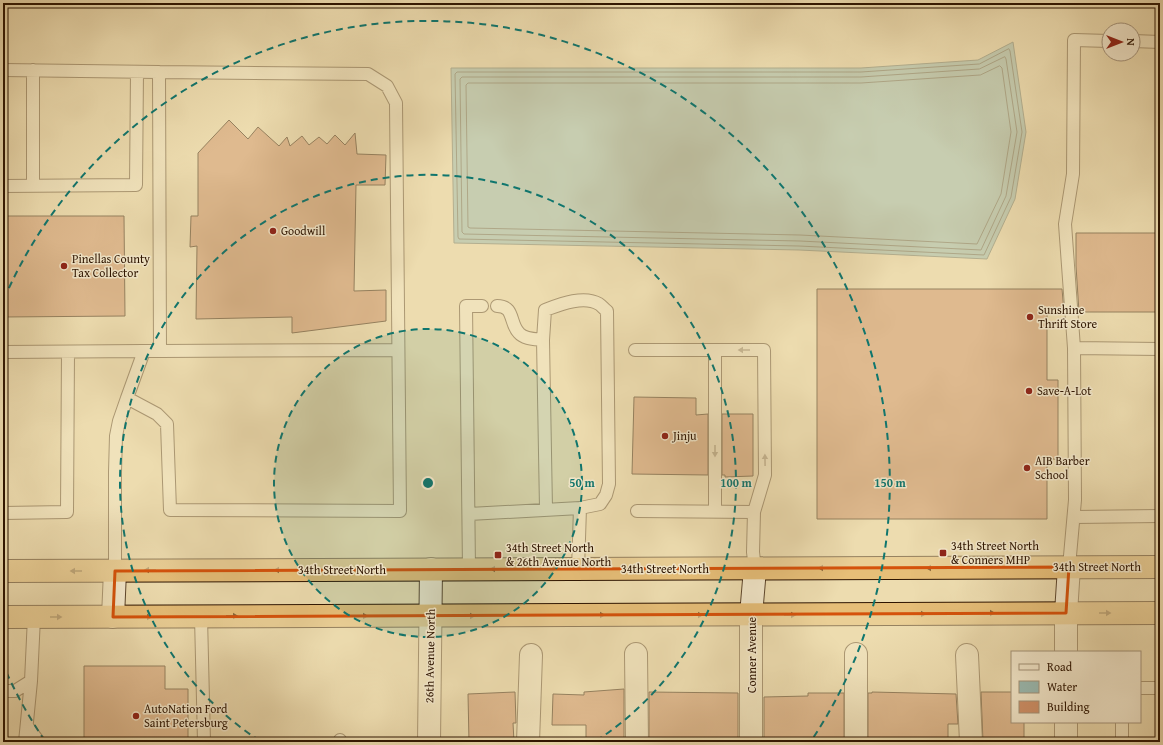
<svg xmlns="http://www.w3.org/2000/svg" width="1163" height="745" viewBox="0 0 1163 745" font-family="'Gentium Book Plus',serif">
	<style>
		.water { fill: #9abab1; stroke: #6e786a }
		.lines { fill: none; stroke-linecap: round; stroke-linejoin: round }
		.shore { stroke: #646758; stroke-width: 1 }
		.building { fill: #cf9169; stroke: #2d1400 }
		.lane-casing { stroke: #5d462c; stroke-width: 14 }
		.street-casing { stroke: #5d462c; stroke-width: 24 }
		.highway-casing { stroke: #2d1400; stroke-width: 24 }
		.lane { stroke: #f3e8cb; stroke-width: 12 }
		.street { stroke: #f3e8cb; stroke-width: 22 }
		.highway { stroke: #e6be78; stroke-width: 22 }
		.oneway { fill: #9a8970 }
		.oneway2 { fill: #8a693c }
		.marked { fill: none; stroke: #d5520b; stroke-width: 3; stroke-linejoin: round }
		.ring { fill: none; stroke: #0f766e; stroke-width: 2; stroke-dasharray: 7 5 }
		.poi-dot { fill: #8f2418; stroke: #f3e8cb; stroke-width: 1.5 }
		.labels { text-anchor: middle; stroke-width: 3; stroke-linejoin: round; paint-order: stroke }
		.poi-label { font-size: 12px; fill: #2d1400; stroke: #f3e8cb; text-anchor: start }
		.street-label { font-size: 12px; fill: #2d1400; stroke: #f3e8cb }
		.centre { fill: #0f766e; stroke: #f3e8cb; stroke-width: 2 }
		.ring-label { font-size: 12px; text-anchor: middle; font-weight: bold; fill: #0f766e; stroke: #f3e8cb; stroke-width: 3; stroke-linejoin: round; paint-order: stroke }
	</style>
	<rect width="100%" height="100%" fill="#eddcaf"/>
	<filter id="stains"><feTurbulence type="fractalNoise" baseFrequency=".005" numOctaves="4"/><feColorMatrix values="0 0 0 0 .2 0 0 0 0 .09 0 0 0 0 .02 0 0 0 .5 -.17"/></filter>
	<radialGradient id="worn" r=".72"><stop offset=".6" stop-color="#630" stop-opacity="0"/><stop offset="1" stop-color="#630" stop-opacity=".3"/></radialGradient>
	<path class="water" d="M1013 42 1026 132 1015 199 987 259 799 250 454 243 451 68H861L978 60Z"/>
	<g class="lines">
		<path class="shore" d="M1009 49 1010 51 1022 132 1011 197 984 255 799 246 459 239 458 237 455 74 457 72H861L979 64Z
			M1005 57 1006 59 1017 132 1006 196 981 250 800 241 464 234 462 232 460 79 462 77H861L979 69Z
			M1000 66 1002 68 1011 132 1001 194 977 244 800 235 470 228 468 227 466 85 468 83H861L980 75Z"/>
	</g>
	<path class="building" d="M229 120 248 139 258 127 279 146 287 137 290 146 302 136 309 145 319 137 327 144 335 135 345 145 355 133 357 154 386 155 385 185H356L354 291 386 290V321L292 333V317L196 319 197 246 190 247 191 216H198V153Z
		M3 216H124L125 316 3 317Z
		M1076 233H1160V312H1079L1076 266Z
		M817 289H1062L1064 312H1047V380H1058V459H1047V519H817Z
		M634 397 696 398V415L708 414V475L632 474Z
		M722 414H753V476L725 477V475H722Z
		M84 666H165V689H188V742H84Z
		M624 689V742H586V725H552L553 694 584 695V692Z
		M515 692 516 723H513L514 742H469L468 694Z
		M649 692 738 693V742H649Z
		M872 692 956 694 958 724H948V742H868V693H872Z
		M981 692H1012V722H1024V742H983Z
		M808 693H844V742H764V697L808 696Z"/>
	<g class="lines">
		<g class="lane-casing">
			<path id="lane" d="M1133 41 1160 42
				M3 70 159 72
				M3 186 136 185 137 72
				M33 186V70
				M543 340 546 509
				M1074 348 1065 224 1073 174 1074 40 1109 41
				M635 350H715
				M160 351 398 350
				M3 352 144 351H160L159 72 368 74 387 86 396 103 400 511 170 510 167 424 157 414 127 398 144 351
				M637 511 754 512 753 552 755 569
				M715 511V350H764L765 475 754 512
				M3 513 67 512 68 352
				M469 514 580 508 600 504 606 495 609 484 607 311C604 309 602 306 599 304 584 295 561 304 545 310L543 340C535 339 524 339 519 333 509 323 515 306 497 306
				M1074 517 1160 516
				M1069 567 1075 500 1074 348 1160 349
				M469 569 466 306H482
				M578 569 580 508
				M115 571V472L116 436 119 421 127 398
				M201 617 204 742
				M1140 688H1160
				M3 691H15L31 681 34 617
				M27 726 39 742
				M340 740V742
				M25 742 31 681
				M1122 742V722"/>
		</g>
		<g class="street-casing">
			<path id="street" d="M113 617 115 571
				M1066 652V613L1069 567
				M636 654 637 742
				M856 654V742
				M967 655 971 742
				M1066 722V742
				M429 742 431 569
				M528 742 531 655
				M751 742V615L755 569"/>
		</g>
		<g class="highway-casing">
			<path id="highway" d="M3 571 1160 567
				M3 617 1160 613"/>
		</g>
		<use href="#lane" class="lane"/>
		<use href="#street" class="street"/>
		<use href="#highway" class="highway"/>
	</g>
	<defs><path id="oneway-solid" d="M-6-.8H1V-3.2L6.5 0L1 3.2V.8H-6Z"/></defs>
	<g class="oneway">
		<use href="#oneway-solid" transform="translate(744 350) rotate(180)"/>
		<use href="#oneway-solid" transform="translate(715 451) rotate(90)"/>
		<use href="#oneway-solid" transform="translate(765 460) rotate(-91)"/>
	</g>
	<g class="oneway2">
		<use href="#oneway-solid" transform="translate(824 568) rotate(180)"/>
		<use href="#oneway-solid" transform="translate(932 568) rotate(180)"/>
		<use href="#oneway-solid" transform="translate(496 569) rotate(-180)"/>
		<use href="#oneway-solid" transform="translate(150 570) rotate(180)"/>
		<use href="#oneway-solid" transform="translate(280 570) rotate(180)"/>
		<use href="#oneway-solid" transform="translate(76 571) rotate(180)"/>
		<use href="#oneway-solid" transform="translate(989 613)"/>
		<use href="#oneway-solid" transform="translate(1105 613)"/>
		<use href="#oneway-solid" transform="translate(920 614)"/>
		<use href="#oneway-solid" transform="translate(599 615)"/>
		<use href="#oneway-solid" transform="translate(697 615)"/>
		<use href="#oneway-solid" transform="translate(790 615)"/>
		<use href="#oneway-solid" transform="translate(232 616)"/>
		<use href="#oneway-solid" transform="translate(362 616)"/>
		<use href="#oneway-solid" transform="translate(469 616)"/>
		<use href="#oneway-solid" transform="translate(56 617)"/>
		<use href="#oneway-solid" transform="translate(146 617)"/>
	</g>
	<path d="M0 0H1163V745H0ZM1069 567 1066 613 113 617 115 571Z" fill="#eddcaf" fill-opacity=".55" fill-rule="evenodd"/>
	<path class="marked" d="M1069 567 1066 613 113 617 115 571Z"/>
	<circle cx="428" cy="483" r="154" fill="#0f766e" fill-opacity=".12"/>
	<g class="ring">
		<circle cx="428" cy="483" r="154"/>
		<path d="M260 741A308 308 0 1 1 596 741"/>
		<path d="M45 741A462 462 0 0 1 4 667M4 299A462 462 0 1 1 811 741"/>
	</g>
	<g class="poi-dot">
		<circle cx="273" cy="231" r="4"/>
		<circle cx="64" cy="266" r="4"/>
		<circle cx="1030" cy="317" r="4"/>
		<circle cx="1029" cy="391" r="4"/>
		<circle cx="665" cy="436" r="4"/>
		<circle cx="1027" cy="468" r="4"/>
		<rect x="939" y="549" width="8" height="8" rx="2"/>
		<rect x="494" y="551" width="8" height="8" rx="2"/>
		<circle cx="136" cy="716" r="4"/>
	</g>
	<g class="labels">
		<g class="poi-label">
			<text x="281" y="235">Goodwill</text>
			<text x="72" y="263">Pinellas County<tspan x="72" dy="14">Tax Collector</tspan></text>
			<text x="1038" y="314">Sunshine<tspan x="1038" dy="14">Thrift Store</tspan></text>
			<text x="1037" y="395">Save-A-Lot</text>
			<text x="673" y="440">Jinju</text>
			<text x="1035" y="465">AIB Barber<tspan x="1035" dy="14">School</tspan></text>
			<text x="951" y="550">34th Street North<tspan x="951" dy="14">&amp; Conners MHP</tspan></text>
			<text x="506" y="552">34th Street North<tspan x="506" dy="14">&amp; 26th Avenue North</tspan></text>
			<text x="144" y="713">AutoNation Ford<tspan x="144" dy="14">Saint Petersburg</tspan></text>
		</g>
		<g class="street-label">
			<text x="1097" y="571">34th Street North</text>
			<text x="665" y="573">34th Street North</text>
			<text x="342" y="574">34th Street North</text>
			<text transform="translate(752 655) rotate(-90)" y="4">Conner Avenue</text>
			<text transform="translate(430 656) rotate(-89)" y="4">26th Avenue North</text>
		</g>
	</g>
	<circle cx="428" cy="483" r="6" class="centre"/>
	<g class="ring-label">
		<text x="582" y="487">50 m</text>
		<text x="736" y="487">100 m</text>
		<text x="890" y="487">150 m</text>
	</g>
	<rect width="1163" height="745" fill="none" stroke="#eddcaf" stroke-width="16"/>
	<rect x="4" y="4" width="1155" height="737" fill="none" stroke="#2d1400" stroke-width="2"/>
	<rect x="8" y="8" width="1147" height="729" fill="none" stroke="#2d1400"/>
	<rect x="1011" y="651" width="130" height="72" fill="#f3e8cb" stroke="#a4937a"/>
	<rect x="1019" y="664" width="20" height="6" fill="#f3e8cb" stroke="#a4937a"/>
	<text x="1047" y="671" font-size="12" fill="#2d1400">Road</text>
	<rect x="1019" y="681" width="20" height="12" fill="#9abab1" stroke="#a4937a"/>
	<text x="1047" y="691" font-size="12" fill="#2d1400">Water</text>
	<rect x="1019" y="701" width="20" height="12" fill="#cf9169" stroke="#a4937a"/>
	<text x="1047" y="711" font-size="12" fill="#2d1400">Building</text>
	<g transform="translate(1121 42) rotate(90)"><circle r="19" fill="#f3e8cb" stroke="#a4937a"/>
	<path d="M0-3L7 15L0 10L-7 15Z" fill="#8f2418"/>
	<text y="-6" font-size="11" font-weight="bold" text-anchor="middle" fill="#2d1400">N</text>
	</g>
	<rect width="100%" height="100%" filter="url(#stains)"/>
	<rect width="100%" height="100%" fill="url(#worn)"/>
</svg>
